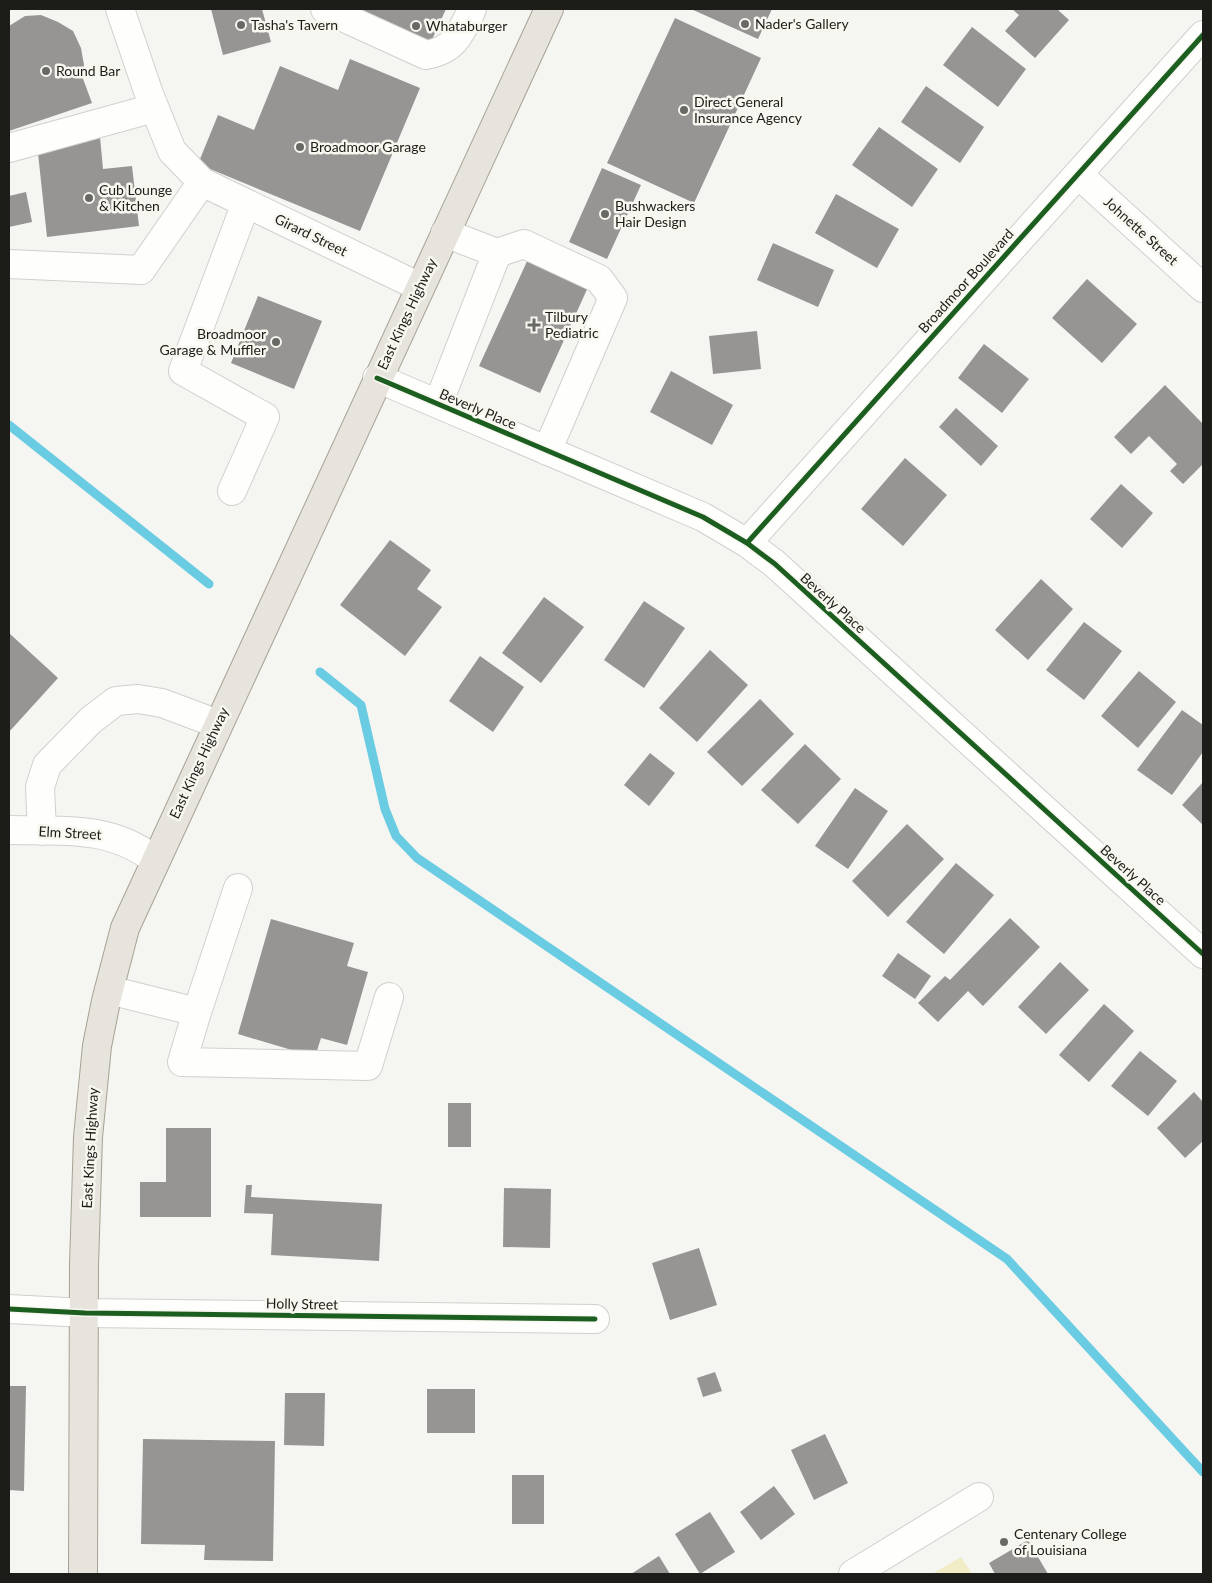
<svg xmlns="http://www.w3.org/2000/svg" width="1212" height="1583" viewBox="0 0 1212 1583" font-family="Lato,sans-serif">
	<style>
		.green { fill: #f2ecc6 }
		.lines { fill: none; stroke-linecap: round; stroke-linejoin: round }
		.stream { stroke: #6acce2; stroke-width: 9 }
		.building { fill: #969593 }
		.minor-casing { stroke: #d1d0cd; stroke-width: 30 }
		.major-casing { stroke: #a6a293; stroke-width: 30 }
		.minor { stroke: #fefefd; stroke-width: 28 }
		.major { stroke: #e6e4dc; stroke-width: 28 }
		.cycleway-casing { stroke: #f7f6ef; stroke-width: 8 }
		.cycleway { stroke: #1b5e20; stroke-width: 5 }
		.poi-dot { fill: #686865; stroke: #f7f6ef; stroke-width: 2 }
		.labels { text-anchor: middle; stroke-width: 5; stroke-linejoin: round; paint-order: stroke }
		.poi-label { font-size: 14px; fill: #1c1c19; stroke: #f7f6ef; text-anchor: start }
		.street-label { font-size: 14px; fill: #1c1c19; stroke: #f7f6ef }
	</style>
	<rect width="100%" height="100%" fill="#f5f5f1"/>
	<path class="green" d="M961 1557 972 1574H932Z"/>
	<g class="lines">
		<path class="stream" d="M9 425 209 584
			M320 672 361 705 385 809 396 836 417 858 1007 1259 1203 1472"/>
	</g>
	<path class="building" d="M211 9H262L271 42 223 55Z
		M355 9H446L431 42Z
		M691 9H772L758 39Z
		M1012 9H1057L1069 20 1035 58 1005 31 1019 15Z
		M41 15 58 22 73 31 81 48 84 65 82 76 92 103 9 131V26L25 16Z
		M675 18 761 58 694 203 607 163Z
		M972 27 1026 69 998 107 943 65Z
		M350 59 420 88 360 231 198 164 218 115 254 130 280 66 338 90Z
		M926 86 984 127 960 163 901 122Z
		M879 127 938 169 912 207 852 165Z
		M100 137 103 169 132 166 139 226 47 237 37 144Z
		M602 168 641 185 607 259 569 242Z
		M26 192 32 222 9 227V196Z
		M836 194 899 229 877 268 815 233Z
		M773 243 834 270 818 307 757 280Z
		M529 257 589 285 540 393 479 366Z
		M1087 279 1137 324 1102 363 1052 318Z
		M258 296 322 321 294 389 231 363Z
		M757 331 761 369 713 374 709 336Z
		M984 344 1029 379 1002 413 958 378Z
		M671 371 733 405 712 445 650 412Z
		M1165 385 1203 424V464L1183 484 1170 471 1177 464 1149 436 1131 454 1114 437Z
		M956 408 998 446 981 466 939 427Z
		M905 458 947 495 903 546 861 509Z
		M1121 484 1153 513 1122 548 1090 519Z
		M390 540 431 570 417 589 442 607 405 656 340 605Z
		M1041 579 1073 609 1028 660 995 630Z
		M544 597 584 627 541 683 502 653Z
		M644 601 685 628 644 688 604 660Z
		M1084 622 1122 651 1084 700 1046 670Z
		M9 633 58 678 9 732Z
		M710 650 748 685 697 742 659 708Z
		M480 656 524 687 493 732 449 701Z
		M1139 671 1176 702 1138 748 1101 716Z
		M760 699 794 734 742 786 707 752Z
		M1182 710 1203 725V752L1172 795 1137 770Z
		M805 744 841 779 798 824 761 790Z
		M650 753 675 773 649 806 624 785Z
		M1203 782V825L1182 805Z
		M855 788 888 811 848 869 815 846Z
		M907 824 944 859 888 917 852 881Z
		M956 863 994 895 944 954 906 922Z
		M1010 918 1040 947 983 1006 968 991 938 1022 918 1003 945 976 950 980Z
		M271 919 354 943 347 966 368 972 347 1045 321 1038 315 1057 238 1034Z
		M898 953 931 976 915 999 882 976Z
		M1060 962 1089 990 1046 1034 1018 1007Z
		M1104 1004 1134 1031 1089 1082 1059 1055Z
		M1140 1051 1177 1081 1148 1116 1111 1086Z
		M1194 1092 1203 1102V1141L1185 1158 1157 1128Z
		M448 1103H471V1147H448Z
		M166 1128H211V1217H140V1182H166Z
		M246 1185H252L251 1197 382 1204 379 1261 271 1255 273 1214 244 1213Z
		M504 1188 551 1189 550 1248 503 1247Z
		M699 1248 717 1305 670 1320 652 1263Z
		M715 1372 722 1391 703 1397 697 1378Z
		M9 1386H26L24 1491 9 1490Z
		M427 1389H475V1433H427Z
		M285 1393H325L324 1446 284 1445Z
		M825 1434 848 1483 814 1500 791 1450Z
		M143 1439 275 1441 273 1561 204 1560 205 1545 141 1544Z
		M512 1475H544V1524H512Z
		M774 1486 795 1514 761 1540 740 1512Z
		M710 1512 735 1552 700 1574 675 1534Z
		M1028 1540 1048 1574H995L989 1563Z
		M659 1556 670 1574H631Z"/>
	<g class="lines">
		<g class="minor-casing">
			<path id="minor" d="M120 9 149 94 172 151 202 182 420 287
				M325 9 426 55C455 50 461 33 472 9
				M9 148 154 108
				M1079 175 1203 288
				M445 233 497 253 524 244 599 279 613 298 547 451
				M9 264 141 270 202 182
				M377 378 703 517 747 543 775 564 1203 954
				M438 404 497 253
				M232 491 265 417 183 371 246 203
				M747 543 1203 35
				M9 830C62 831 110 825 155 860
				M42 831 40 787 47 765 91 720 116 701 138 699 162 703 218 724
				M109 990 197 1012 182 1062 368 1066 389 997
				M197 1012 238 888
				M9 1309 85 1313 595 1319
				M853 1574 979 1497"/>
		</g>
		<g class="major-casing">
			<path id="major" d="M83 1574 84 1265 88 1137 97 1046 106 1001 125 928 549 9"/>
		</g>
		<use href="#minor" class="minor"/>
		<use href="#major" class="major"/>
		<g class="cycleway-casing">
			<path id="cycleway" d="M377 378 703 517 747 543 775 564 1203 954
				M747 543 1203 35
				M9 1309 85 1313 595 1319"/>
		</g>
		<use href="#cycleway" class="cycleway"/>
	</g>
	<g class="poi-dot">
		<circle cx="745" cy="24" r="5"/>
		<circle cx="241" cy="25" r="5"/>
		<circle cx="416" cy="26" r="5"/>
		<circle cx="46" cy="71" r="5"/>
		<circle cx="684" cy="110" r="5"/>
		<circle cx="300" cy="147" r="5"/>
		<circle cx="89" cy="198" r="5"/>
		<circle cx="605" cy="214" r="5"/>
		<path d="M531.5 317.5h5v5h5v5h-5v5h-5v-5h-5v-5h5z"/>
		<circle cx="276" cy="342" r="5"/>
		<circle cx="1004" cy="1542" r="5"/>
	</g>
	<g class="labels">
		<g class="poi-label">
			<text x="755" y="29">Nader's Gallery</text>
			<text x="251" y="30">Tasha's Tavern</text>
			<text x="426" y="31">Whataburger</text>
			<text x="56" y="76">Round Bar</text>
			<text x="694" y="107">Direct General<tspan x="694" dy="16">Insurance Agency</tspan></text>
			<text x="310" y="152">Broadmoor Garage</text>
			<text x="99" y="195">Cub Lounge<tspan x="99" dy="16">&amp; Kitchen</tspan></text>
			<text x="615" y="211">Bushwackers<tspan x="615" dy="16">Hair Design</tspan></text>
			<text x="545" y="322">Tilbury<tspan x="545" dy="16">Pediatric</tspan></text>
			<text x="266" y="339" text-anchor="end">Broadmoor<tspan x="266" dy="16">Garage &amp; Muffler</tspan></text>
			<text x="1014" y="1539">Centenary College<tspan x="1014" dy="16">of Louisiana</tspan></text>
		</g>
		<g class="street-label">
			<text transform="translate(1141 231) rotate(42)" y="5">Johnette Street</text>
			<text transform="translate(311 235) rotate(26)" y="5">Girard Street</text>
			<text transform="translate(966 281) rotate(-48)" y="5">Broadmoor Boulevard</text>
			<text transform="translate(407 314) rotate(-65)" y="5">East Kings Highway</text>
			<text transform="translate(478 409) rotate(23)" y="5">Beverly Place</text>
			<text transform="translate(833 603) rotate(42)" y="5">Beverly Place</text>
			<text transform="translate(199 763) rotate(-65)" y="5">East Kings Highway</text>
			<text transform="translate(70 833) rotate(3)" y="5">Elm Street</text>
			<text transform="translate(1133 875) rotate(42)" y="5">Beverly Place</text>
			<text transform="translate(90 1148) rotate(-87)" y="5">East Kings Highway</text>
			<text transform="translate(302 1304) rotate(1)" y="5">Holly Street</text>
		</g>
	</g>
	<rect width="1212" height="1583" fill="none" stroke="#1c1c19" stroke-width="20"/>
</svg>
